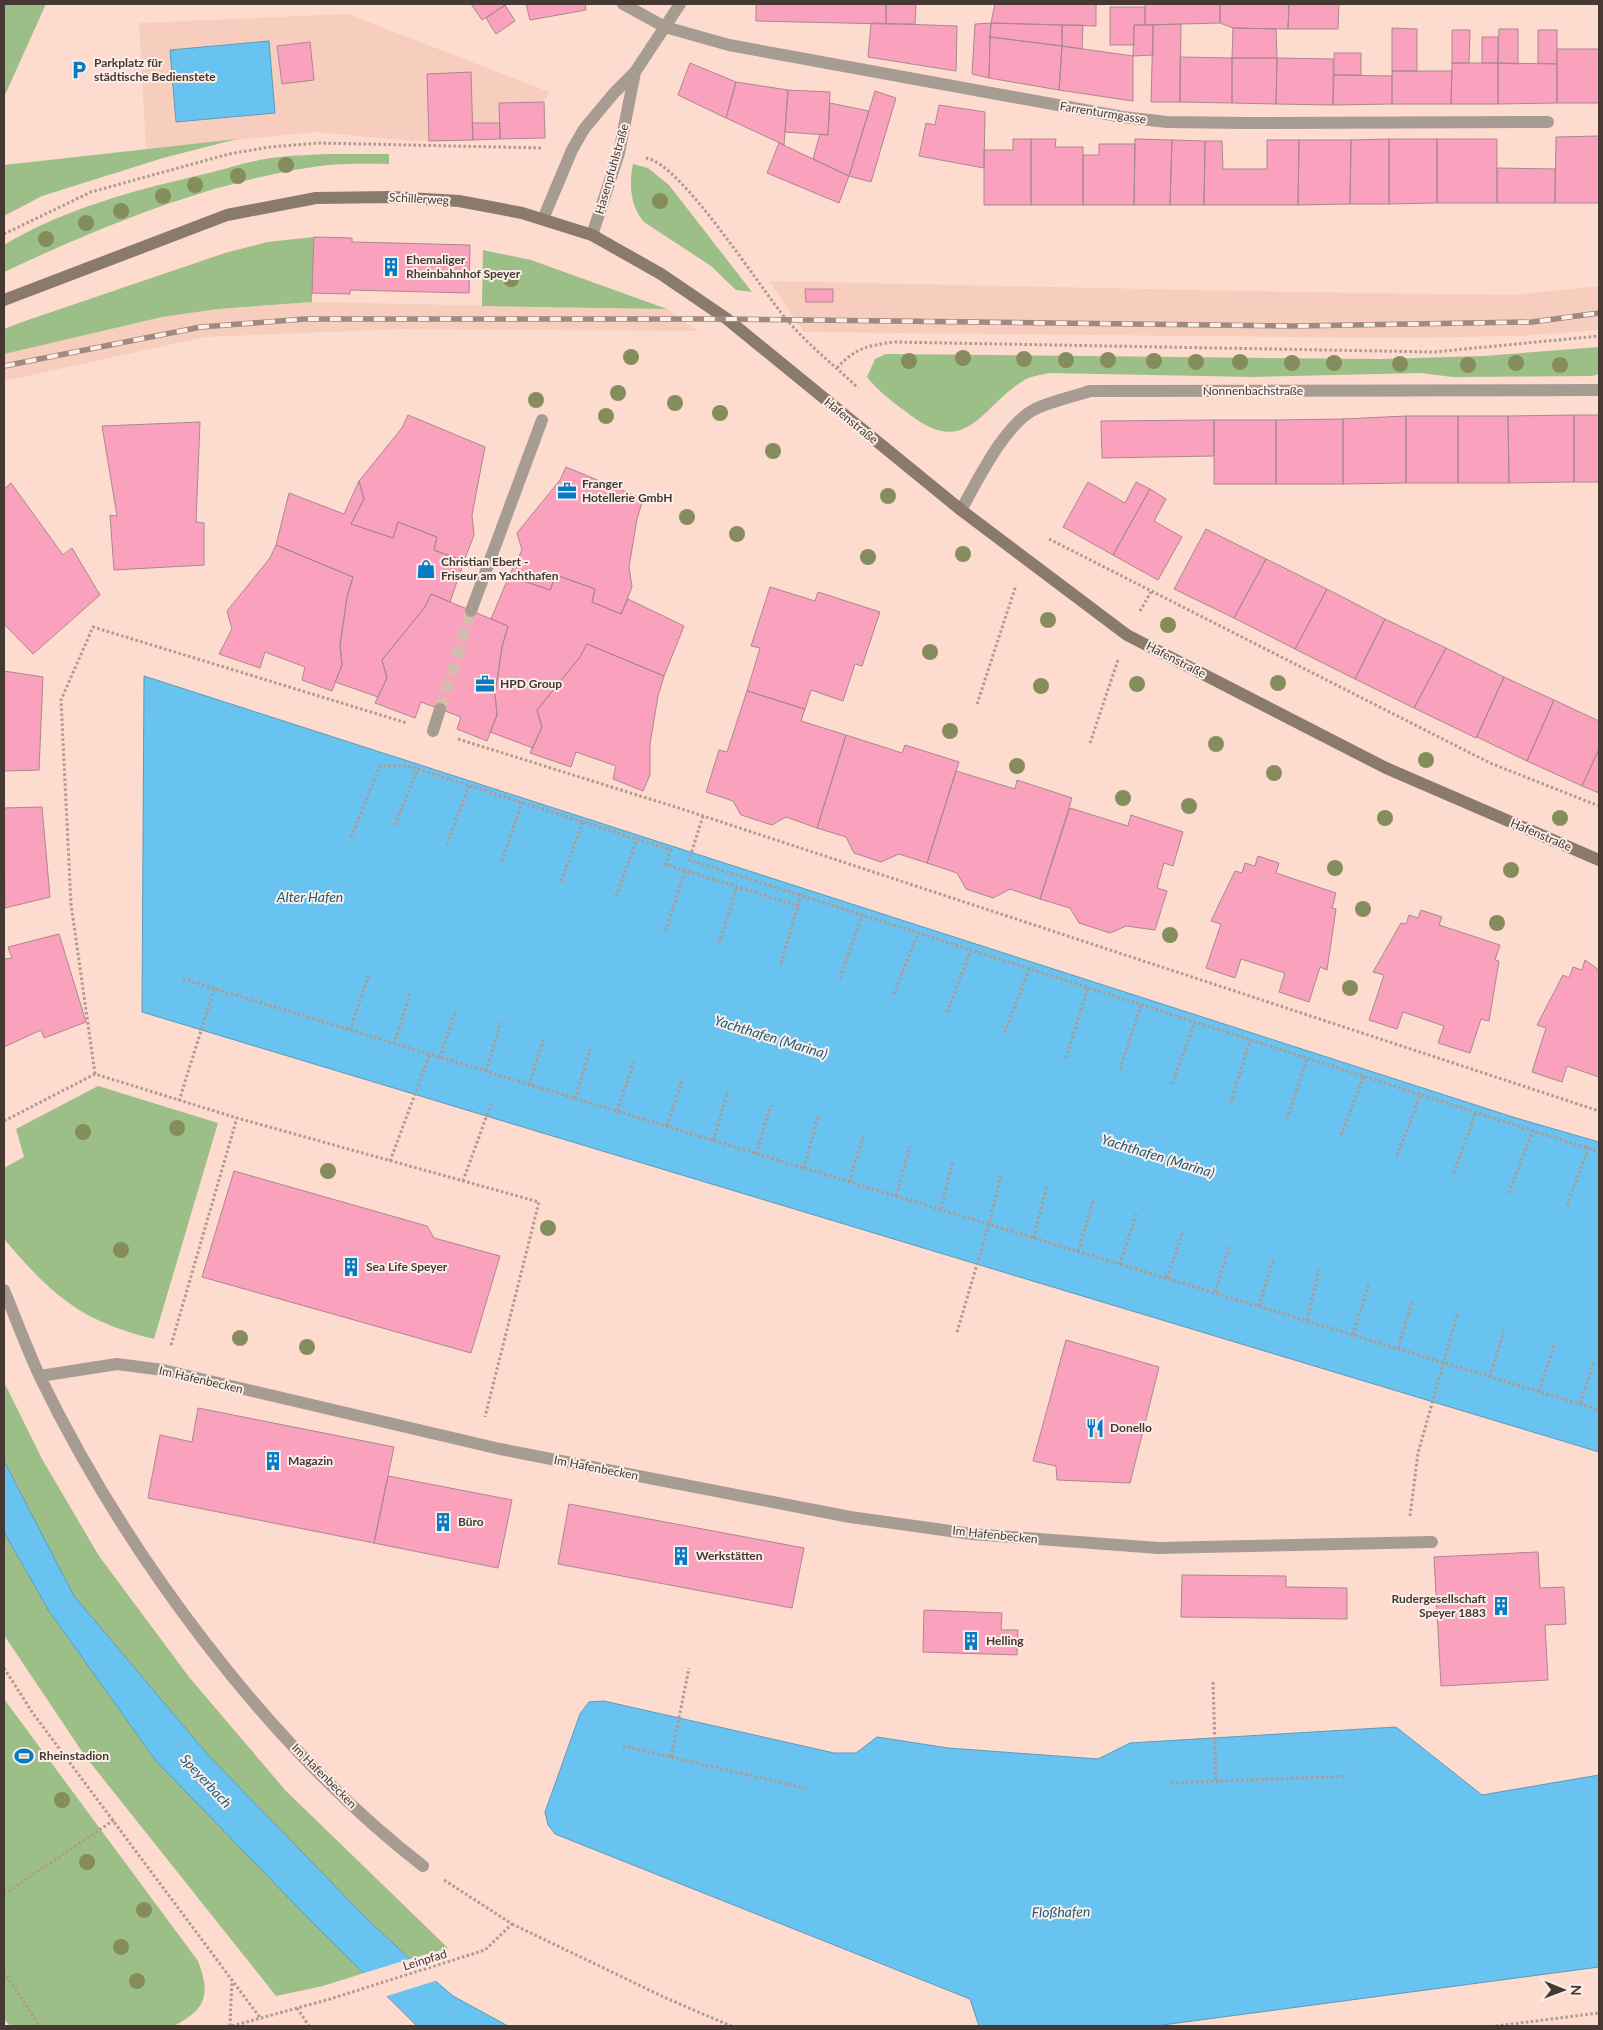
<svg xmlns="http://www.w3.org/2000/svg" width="1603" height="2030" viewBox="0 0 1603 2030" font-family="Lato,sans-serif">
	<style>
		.built { fill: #f7cebe }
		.green { fill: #9bbf87 }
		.water { fill: #69c3f1; stroke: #5e9ab8 }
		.pier { fill: #fddbce }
		.building { fill: #faa2bd; stroke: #a98891 }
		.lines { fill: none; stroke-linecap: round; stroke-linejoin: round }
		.street-tunnel { stroke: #d8bbaf; stroke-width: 12; stroke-dasharray: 12 6; stroke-linecap: butt }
		.path { stroke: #b2988f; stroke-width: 3; stroke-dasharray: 2.5 2.5; stroke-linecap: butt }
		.lane { stroke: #a79c92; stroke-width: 12 }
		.street { stroke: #a79c92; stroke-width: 12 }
		.secondary { stroke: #897a6b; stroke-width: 12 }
		.rail-casing { stroke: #a18980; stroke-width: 5.5 }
		.rail { stroke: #fbede8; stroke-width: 4; stroke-dasharray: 11; stroke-linecap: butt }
		.tree { fill: #868d5d }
		.labels { text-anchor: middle; stroke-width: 4; stroke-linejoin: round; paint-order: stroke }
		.poi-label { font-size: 12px; font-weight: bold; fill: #463934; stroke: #fbede8; text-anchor: start }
		.street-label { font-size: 12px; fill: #463934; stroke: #fbede8 }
		.water-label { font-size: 14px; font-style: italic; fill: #195e7d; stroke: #fbede8 }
	</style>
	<rect width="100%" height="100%" fill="#fddbce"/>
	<path class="built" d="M348 14 549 92 544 102 545 138 413 141 315 132 146 149 139 23Z
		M769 281 1293 292 1515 295 1599 286V330L1519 336 1396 338 804 332Z
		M312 302 667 309 698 331 401 329 205 337 4 381V354L8 352 162 317 218 309Z"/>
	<path class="green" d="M4 4H46L4 97Z
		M237 139 163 158 42 196 4 216V165Z
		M329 154H389V164C366 164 343 163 320 166 214 180 100 227 4 272V245C65 208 139 189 209 173 232 167 256 159 280 157 296 155 313 155 329 154Z
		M633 164 648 168 669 185 752 292 736 290 711 266 644 222C630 206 629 184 633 164Z
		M314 237 312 302 218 309 162 317 4 354V329L25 321 225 253 267 242Z
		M483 250 531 260 667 309 482 306Z
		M1599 347V374L1592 376 1452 377 1421 373 1254 377 1049 373C1041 375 1030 376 1023 381 980 408 967 459 909 414 894 403 879 392 867 377L875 359 886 354 1381 359 1484 356Z
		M98 1086 218 1123 154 1339C80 1321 52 1295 4 1239V1168L24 1157 16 1129Z
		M4 1382 42 1459 99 1556 189 1677 286 1791 448 1948 410 1959 361 1913 208 1755 74 1596 4 1461Z
		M4 1532 49 1611 156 1761 364 1973 323 1986 276 1996 85 1756 4 1635Z
		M4 1699 198 1961C211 1995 206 2009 174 2026H10L4 2019Z"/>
	<path class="water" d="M269 41 275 113 176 122 170 50Z
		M144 676 1516 1118 1599 1142V1452L142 1012Z
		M4 1461 74 1596 208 1755 365 1917 410 1959 453 1996 508 2026H417L312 1922 156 1761 49 1611 4 1532Z
		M604 1701 834 1753H856L877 1737 948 1748 1098 1759 1130 1743 1396 1727 1482 1795 1599 1775V1967L1155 2026H979L970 1999 555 1834 548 1825 545 1812 580 1714 589 1702Z"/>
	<path class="pier" d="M413 1958 438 1980 384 1997 361 1974Z"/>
	<path class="building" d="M471 4H507L482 20Z
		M526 4H585L586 10 530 20Z
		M756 4H886V24L756 21Z
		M886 4H916L915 24H886Z
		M995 4H1096V26L991 23Z
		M1145 4H1220V23L1145 25Z
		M1220 4H1289L1288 29 1233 28 1220 23Z
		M1289 4H1339L1338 29H1288Z
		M505 5 515 21 496 34 486 18Z
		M1110 7H1145V25H1134V45H1110Z
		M871 23 957 26 956 71 868 57Z
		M991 23 990 37 989 78 972 74 975 24Z
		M991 23 1062 25V46L990 37Z
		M1181 24 1180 102H1151L1153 25Z
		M1062 25H1083L1082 49 1062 46Z
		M1134 25H1153V55L1133 56Z
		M1233 28 1276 29 1277 58H1232Z
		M1392 28 1417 29V71H1392Z
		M1499 29H1518V64L1498 63Z
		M1452 30H1470L1469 63H1452Z
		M1538 30H1557V64L1538 63Z
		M990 37 1062 46 1059 90 989 78Z
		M1482 37H1498V63H1482Z
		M310 42 314 80 282 84 277 46Z
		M1062 46 1133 56V101L1059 90Z
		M1557 49H1599V103H1557Z
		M1334 53H1361V75H1334Z
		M1180 57 1232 58V103L1180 102Z
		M1232 58H1277L1276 104 1232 103Z
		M1277 58 1333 59V105L1276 104Z
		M690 63 736 82 726 118 678 95Z
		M1452 63H1498V104H1451Z
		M1498 63 1557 64V103L1498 104Z
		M1392 71H1452L1451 104H1392Z
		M471 72 473 140 429 141 427 74Z
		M1334 75 1392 76V104L1333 105Z
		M736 82 788 90 784 145 726 118Z
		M788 90 830 92 828 135 785 132Z
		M875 91 896 98 871 182 849 176Z
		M544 102 545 138 500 139 499 103Z
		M830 103 869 111 849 176 813 159 820 134 828 135Z
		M939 105 985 112 984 168 919 156 926 123 935 125Z
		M472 123H500V139L473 140Z
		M1599 136V203H1555L1556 137Z
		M1013 139H1031V205H984V150H1013Z
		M1031 139H1056L1055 147H1083V205H1031Z
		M1135 139 1172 140 1170 205H1134Z
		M1389 139V204H1350L1351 140Z
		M1389 139H1437V203L1389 204Z
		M1437 139H1497V203H1437Z
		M1172 140 1205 141 1204 205H1170Z
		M1267 140H1299L1298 205H1204L1205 141H1222L1223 169H1267Z
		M1299 140H1351L1350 204 1298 205Z
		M779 143 849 176 839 203 767 173Z
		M1099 144H1135L1134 205H1083V155H1099Z
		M1497 168 1555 169V203H1497Z
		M314 237 352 238V242L470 245 469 293 350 290V294L312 293Z
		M805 289H833V302H806Z
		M408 415 485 447 472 515 474 535 464 561 434 550 437 537 398 522 393 538 351 524 364 499 359 481 402 428Z
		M1574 415V482L1509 483 1508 416Z
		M1574 415H1599V482H1574Z
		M1406 416V483L1343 484V419Z
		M1406 416H1458V483H1406Z
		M1458 416H1508L1509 483H1458Z
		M1343 419V484H1276V420Z
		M1214 420H1276V484H1214Z
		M1214 420V456L1102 458 1101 421Z
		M200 422 196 522 204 523V565L114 570 110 515 117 516 102 426Z
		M566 467 643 499 637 519 629 567 632 587 621 614 592 602 595 589 556 575 550 590 509 576 522 550 517 533 560 480Z
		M359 481 364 499 351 524 393 538 398 522 437 537 434 550 464 561 450 602 431 594 425 607 382 660 387 678 378 697 335 682 342 665 340 645 347 597 353 577 276 545 289 493 344 514Z
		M1088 482 1125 503 1136 482 1150 489 1113 555 1063 527Z
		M11 483 63 555 72 548 100 595 33 654 4 624V489Z
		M1150 489 1166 499 1154 521 1182 537 1158 580 1113 555Z
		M1206 529 1266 559 1234 618 1174 589Z
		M276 545 353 577 347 597 340 645 342 665 332 691 302 680 305 667 265 652 260 668 219 654 232 629 227 611 270 558Z
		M1266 559 1327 589 1295 649 1234 618Z
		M556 575 595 589 592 602 621 614 628 599 684 626 664 676 587 644 580 657 537 710 542 727 533 748 490 732 497 715 495 694 502 647 508 626 491 619 509 576 550 590Z
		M770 587 815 601 818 592 880 612 862 666 855 664 843 701 811 690 805 709 747 691 760 648 751 646Z
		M1327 589 1385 619 1355 679 1295 649Z
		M431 594 508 626 502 647 495 694 497 715 487 741 457 729 461 717 421 702 415 718 375 703 387 678 382 660 425 607Z
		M1385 619 1446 648 1414 708 1355 679Z
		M587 644 664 676 658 696 650 744V775L643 791 613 779 616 766 576 752 571 767 530 753 542 727 537 710 580 657Z
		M1446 648 1504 677 1476 738 1414 708Z
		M4 671 43 677 39 770 4 771Z
		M1504 677 1554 700 1527 761 1477 737Z
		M747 691 805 709 801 721 846 735 817 828 786 817 772 825 741 815 733 801 706 792 719 750 727 752Z
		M1554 700 1599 721V749L1582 786 1527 761Z
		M846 735 902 753 905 745 959 762 927 863 899 854 881 862 854 853 846 837 817 828Z
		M1599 749V793L1582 786Z
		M956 771 1015 789 1017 780 1072 798 1040 899 1010 889 993 898 966 889 957 873 927 863Z
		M42 807 50 897 5 908 4 808Z
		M1070 808 1128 826 1131 815 1183 832 1173 866 1164 863 1157 888 1167 891 1155 930 1126 926 1110 933 1079 923 1070 908 1040 899Z
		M1258 856 1279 863 1276 873 1336 893 1332 908 1336 909 1327 970 1320 967 1309 1002 1279 992 1285 973 1241 959 1235 978 1206 968 1221 924 1211 921 1235 871 1242 873 1245 863 1255 866Z
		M1421 910 1442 917 1439 925 1500 945 1495 960 1499 961 1489 1021 1481 1019 1470 1053 1438 1043 1444 1026 1403 1012 1397 1029 1369 1020 1384 975 1373 972 1401 923 1406 924 1409 915 1418 918Z
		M59 934 86 1022 44 1038 41 1030 4 1047V959L12 958 8 947Z
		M1585 960 1599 970V1077L1567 1066 1562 1082 1532 1072 1546 1028 1537 1025 1563 975 1569 978 1573 967 1582 970Z
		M234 1171 427 1226 434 1238 500 1256 471 1353 202 1277Z
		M1066 1340 1159 1367 1130 1483 1057 1480 1056 1466 1033 1461Z
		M198 1408 394 1447 374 1543 148 1498 160 1435 192 1442Z
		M388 1476 512 1500 498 1568 374 1543Z
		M569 1504 804 1548 792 1608 558 1564Z
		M1538 1552 1540 1588 1564 1587 1566 1624 1545 1625 1548 1680 1441 1686 1434 1557Z
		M1182 1575 1286 1576V1587L1347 1588V1619L1181 1617Z
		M924 1610 1002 1613 1001 1630H1018L1017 1655 923 1652Z"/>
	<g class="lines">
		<path class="street-tunnel" d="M440 709 471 611"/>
		<path class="path" d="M646 158C682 164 759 287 787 320 808 345 834 365 858 388
			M4 234 91 192 229 154 270 147 319 143 543 148
			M837 368C855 348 867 346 893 342L1434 352 1599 336
			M1049 539 1490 763 1599 806
			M1140 611 1151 592
			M977 704 1016 585
			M458 739 685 810 1599 1111
			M1090 743 1118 660
			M703 816 689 860 800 895
			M395 825 418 769
			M351 837 380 766H408L671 850 665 864 798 906 800 895 1599 1152
			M447 844 469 786
			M502 861 522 803
			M561 881 583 822
			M616 896 637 839
			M666 931 685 870
			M719 943 737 887
			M781 963 798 906
			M840 978 862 915
			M183 979 1599 1410
			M894 994 918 933
			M947 1012 971 950
			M350 1030 369 974
			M1005 1032 1029 969
			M394 1044 411 991
			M440 1058 456 1010
			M1066 1058 1088 987
			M1120 1069 1141 1005
			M486 1071 501 1022
			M95 1074 71 904 61 700 93 627 407 723
			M1172 1084 1195 1022
			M529 1085 544 1038
			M575 1099 590 1049
			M179 1101 214 989
			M1231 1103 1250 1040
			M617 1111 634 1062
			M1287 1119 1307 1058
			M4 1121 95 1074 237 1118 539 1202 485 1417
			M667 1126 683 1078
			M1341 1135 1364 1076
			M713 1140 728 1091
			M756 1154 771 1105
			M1397 1155 1421 1094
			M390 1161 430 1054
			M804 1168 818 1116
			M1454 1173 1476 1112
			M463 1181 492 1101
			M849 1182 864 1134
			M1509 1193 1533 1130
			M896 1196 910 1147
			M1567 1206 1588 1148
			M941 1209 953 1161
			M1033 1238 1047 1187
			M1078 1251 1094 1199
			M1120 1264 1137 1212
			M1167 1278 1183 1231
			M1215 1292 1230 1245
			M1259 1306 1274 1258
			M1307 1320 1319 1270
			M957 1332 989 1224 1001 1175
			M1353 1335 1369 1283
			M171 1345 237 1118
			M1398 1348 1412 1301
			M1490 1376 1504 1331
			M1539 1391 1555 1343
			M1580 1403 1594 1361
			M1410 1516 1418 1453 1458 1312
			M4 1668 32 1712 261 2019
			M1213 1682 1216 1781
			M623 1746 805 1788
			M671 1757 689 1668
			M1171 1783 1348 1776
			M4 1894 114 1820
			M512 1924 668 1999 731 2026
			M4 1972 40 2026
			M297 2008 309 2026
			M230 2026 232 1980
			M232 2026 330 1999 485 1950 512 1924 444 1880
			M1496 2026 1599 2013"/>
		<path class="lane" d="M1158 1548 1432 1542"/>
		<path class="street" d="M623 4 665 27 729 45 1123 117 1167 122 1245 123 1548 122
			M543 219 572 150 584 129 614 93 635 72 680 4
			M592 235 619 153 635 72
			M961 510C978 480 1004 425 1035 409 1052 401 1072 397 1090 391L1599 390
			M471 611 542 420
			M433 731 440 709
			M4 1290C16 1319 27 1349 40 1377 126 1554 267 1745 423 1866
			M40 1376 117 1364 163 1370 500 1449 850 1517 972 1534 1158 1548"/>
		<path class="secondary" d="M4 300 227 215 316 198 391 197 459 201 522 213 592 235 661 274 727 319 961 510 1127 635 1386 768 1599 860"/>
		<g class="rail-casing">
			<path id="rail" d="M4 366 201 327 305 319H727L1294 326 1532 322 1599 313"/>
		</g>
		<use href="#rail" class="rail"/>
	</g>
	<g class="tree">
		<circle cx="286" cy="165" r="8"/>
		<circle cx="238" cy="176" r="8"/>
		<circle cx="195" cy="185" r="8"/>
		<circle cx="163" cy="196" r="8"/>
		<circle cx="660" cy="201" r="8"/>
		<circle cx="121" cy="211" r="8"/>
		<circle cx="86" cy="223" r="8"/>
		<circle cx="46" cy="239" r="8"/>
		<circle cx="511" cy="279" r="8"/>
		<circle cx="631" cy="357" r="8"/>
		<circle cx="963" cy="358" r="8"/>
		<circle cx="1024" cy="359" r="8"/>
		<circle cx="1066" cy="360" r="8"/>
		<circle cx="1108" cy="360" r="8"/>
		<circle cx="909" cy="361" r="8"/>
		<circle cx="1154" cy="361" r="8"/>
		<circle cx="1196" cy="362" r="8"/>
		<circle cx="1240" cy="362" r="8"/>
		<circle cx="1292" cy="363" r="8"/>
		<circle cx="1334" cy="363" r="8"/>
		<circle cx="1516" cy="363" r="8"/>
		<circle cx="1400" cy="364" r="8"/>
		<circle cx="1468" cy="365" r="8"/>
		<circle cx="1560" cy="365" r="8"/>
		<circle cx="618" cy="393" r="8"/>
		<circle cx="536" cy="400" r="8"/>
		<circle cx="675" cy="403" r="8"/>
		<circle cx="720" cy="413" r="8"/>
		<circle cx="606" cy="416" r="8"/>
		<circle cx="773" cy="451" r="8"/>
		<circle cx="888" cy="496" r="8"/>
		<circle cx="687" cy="517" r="8"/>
		<circle cx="737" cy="534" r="8"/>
		<circle cx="963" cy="554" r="8"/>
		<circle cx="868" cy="557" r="8"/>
		<circle cx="1048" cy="620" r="8"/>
		<circle cx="1168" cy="625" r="8"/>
		<circle cx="930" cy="652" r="8"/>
		<circle cx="1278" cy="683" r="8"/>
		<circle cx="1137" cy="684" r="8"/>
		<circle cx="1041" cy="686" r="8"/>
		<circle cx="950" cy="731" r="8"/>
		<circle cx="1216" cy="744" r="8"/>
		<circle cx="1426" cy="760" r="8"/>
		<circle cx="1017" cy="766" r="8"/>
		<circle cx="1274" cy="773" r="8"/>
		<circle cx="1123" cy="798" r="8"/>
		<circle cx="1189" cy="806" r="8"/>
		<circle cx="1385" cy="818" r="8"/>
		<circle cx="1560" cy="818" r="8"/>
		<circle cx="1335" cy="868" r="8"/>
		<circle cx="1511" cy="870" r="8"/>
		<circle cx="1363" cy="909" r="8"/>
		<circle cx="1497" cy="923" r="8"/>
		<circle cx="1170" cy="935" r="8"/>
		<circle cx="1350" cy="988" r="8"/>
		<circle cx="177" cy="1128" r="8"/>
		<circle cx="83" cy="1132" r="8"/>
		<circle cx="328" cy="1171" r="8"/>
		<circle cx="548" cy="1228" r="8"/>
		<circle cx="121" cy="1250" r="8"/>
		<circle cx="240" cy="1338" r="8"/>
		<circle cx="307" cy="1347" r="8"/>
		<circle cx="62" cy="1800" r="8"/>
		<circle cx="87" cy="1862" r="8"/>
		<circle cx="144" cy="1910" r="8"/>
		<circle cx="121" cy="1947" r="8"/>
		<circle cx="137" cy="1981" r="8"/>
	</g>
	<defs>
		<g id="parking-bare" transform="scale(1.5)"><path d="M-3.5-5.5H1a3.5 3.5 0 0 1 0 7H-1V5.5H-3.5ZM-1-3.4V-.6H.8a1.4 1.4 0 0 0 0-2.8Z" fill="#057cc5" stroke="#fbede8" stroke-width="2.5" paint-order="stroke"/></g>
		<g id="building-bare" transform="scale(1.5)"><path d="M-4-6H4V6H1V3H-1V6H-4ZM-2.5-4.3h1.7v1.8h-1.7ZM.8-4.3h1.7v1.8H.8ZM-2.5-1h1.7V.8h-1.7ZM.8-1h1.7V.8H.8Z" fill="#057cc5" stroke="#fbede8" stroke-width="2.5" paint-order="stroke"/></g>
		<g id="office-bare" transform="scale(1.5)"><path d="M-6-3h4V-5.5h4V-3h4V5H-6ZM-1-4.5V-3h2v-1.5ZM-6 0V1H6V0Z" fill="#057cc5" stroke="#fbede8" stroke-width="2.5" paint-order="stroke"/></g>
		<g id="shop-bare" transform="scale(1.5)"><path d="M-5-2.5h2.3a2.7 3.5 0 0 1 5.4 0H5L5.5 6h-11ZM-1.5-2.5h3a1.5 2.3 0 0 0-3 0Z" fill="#057cc5" stroke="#fbede8" stroke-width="2.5" paint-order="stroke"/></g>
		<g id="restaurant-bare" transform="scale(1.5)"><path d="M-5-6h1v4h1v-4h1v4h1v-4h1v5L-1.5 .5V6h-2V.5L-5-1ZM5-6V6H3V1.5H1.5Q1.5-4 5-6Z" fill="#057cc5" stroke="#fbede8" stroke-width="2.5" paint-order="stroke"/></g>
		<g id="stadium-bare" transform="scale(1.5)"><path d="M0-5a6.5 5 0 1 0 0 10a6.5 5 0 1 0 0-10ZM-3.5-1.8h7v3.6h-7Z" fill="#057cc5" stroke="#fbede8" stroke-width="2.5" paint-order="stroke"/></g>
	</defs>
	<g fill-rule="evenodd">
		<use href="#parking-bare" x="79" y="70"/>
		<use href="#building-bare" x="391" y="267"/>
		<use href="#office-bare" x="567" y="491"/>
		<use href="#shop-bare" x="426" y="569"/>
		<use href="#office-bare" x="485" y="684"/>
		<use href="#building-bare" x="351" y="1267"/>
		<use href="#restaurant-bare" x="1095" y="1428"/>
		<use href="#building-bare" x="273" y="1461"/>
		<use href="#building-bare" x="443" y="1522"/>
		<use href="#building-bare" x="681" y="1556"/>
		<use href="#building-bare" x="1501" y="1606"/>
		<use href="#building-bare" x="971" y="1641"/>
		<use href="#stadium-bare" x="24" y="1756"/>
	</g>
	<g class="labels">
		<g class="poi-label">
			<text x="94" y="67">Parkplatz für<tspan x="94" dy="14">städtische Bedienstete</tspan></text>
			<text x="406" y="264">Ehemaliger<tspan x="406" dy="14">Rheinbahnhof Speyer</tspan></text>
			<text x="582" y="488">Franger<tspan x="582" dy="14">Hotellerie GmbH</tspan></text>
			<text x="441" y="566">Christian Ebert -<tspan x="441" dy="14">Friseur am Yachthafen</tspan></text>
			<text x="500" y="688">HPD Group</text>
			<text x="366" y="1271">Sea Life Speyer</text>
			<text x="1110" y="1432">Donello</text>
			<text x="288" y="1465">Magazin</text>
			<text x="458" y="1526">Büro</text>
			<text x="696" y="1560">Werkstätten</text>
			<text x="1486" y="1603" text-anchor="end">Rudergesellschaft<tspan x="1486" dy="14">Speyer 1883</tspan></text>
			<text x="986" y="1645">Helling</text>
			<text x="39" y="1760">Rheinstadion</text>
		</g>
		<g class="street-label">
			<text transform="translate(1103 113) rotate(9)" y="4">Farrenturmgasse</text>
			<text transform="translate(612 169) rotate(-74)" y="4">Hasenpfuhlstraße</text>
			<text transform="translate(419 199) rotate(3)" y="4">Schillerweg</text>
			<text x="1253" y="395">Nonnenbachstraße</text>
			<text transform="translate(851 421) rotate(39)" y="4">Hafenstraße</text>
			<text transform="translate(1176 660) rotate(27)" y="4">Hafenstraße</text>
			<text transform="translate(1541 835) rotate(23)" y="4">Hafenstraße</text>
			<text transform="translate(201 1380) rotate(13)" y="4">Im Hafenbecken</text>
			<text transform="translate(596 1468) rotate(11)" y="4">Im Hafenbecken</text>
			<text transform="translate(995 1535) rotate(6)" y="4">Im Hafenbecken</text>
			<text transform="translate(324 1776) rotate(45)" y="4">Im Hafenbecken</text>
			<text transform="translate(425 1960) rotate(-17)" y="4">Leinpfad</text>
		</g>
		<g class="water-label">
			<text x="310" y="902">Alter Hafen</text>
			<text transform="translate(771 1037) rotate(17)" y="5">Yachthafen (Marina)</text>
			<text transform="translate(1158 1156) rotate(17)" y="5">Yachthafen (Marina)</text>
			<text transform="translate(206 1781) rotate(47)" y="5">Speyerbach</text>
			<text transform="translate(1061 1912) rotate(-1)" y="5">Floßhafen</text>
		</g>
	</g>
	<rect width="1603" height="2030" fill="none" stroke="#463934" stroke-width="10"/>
	<g transform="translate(1563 1990) rotate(91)" stroke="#fbede8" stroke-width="4" paint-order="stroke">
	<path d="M0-4L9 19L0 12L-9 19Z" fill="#463934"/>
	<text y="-8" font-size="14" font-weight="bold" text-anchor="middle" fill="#463934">N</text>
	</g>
</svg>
